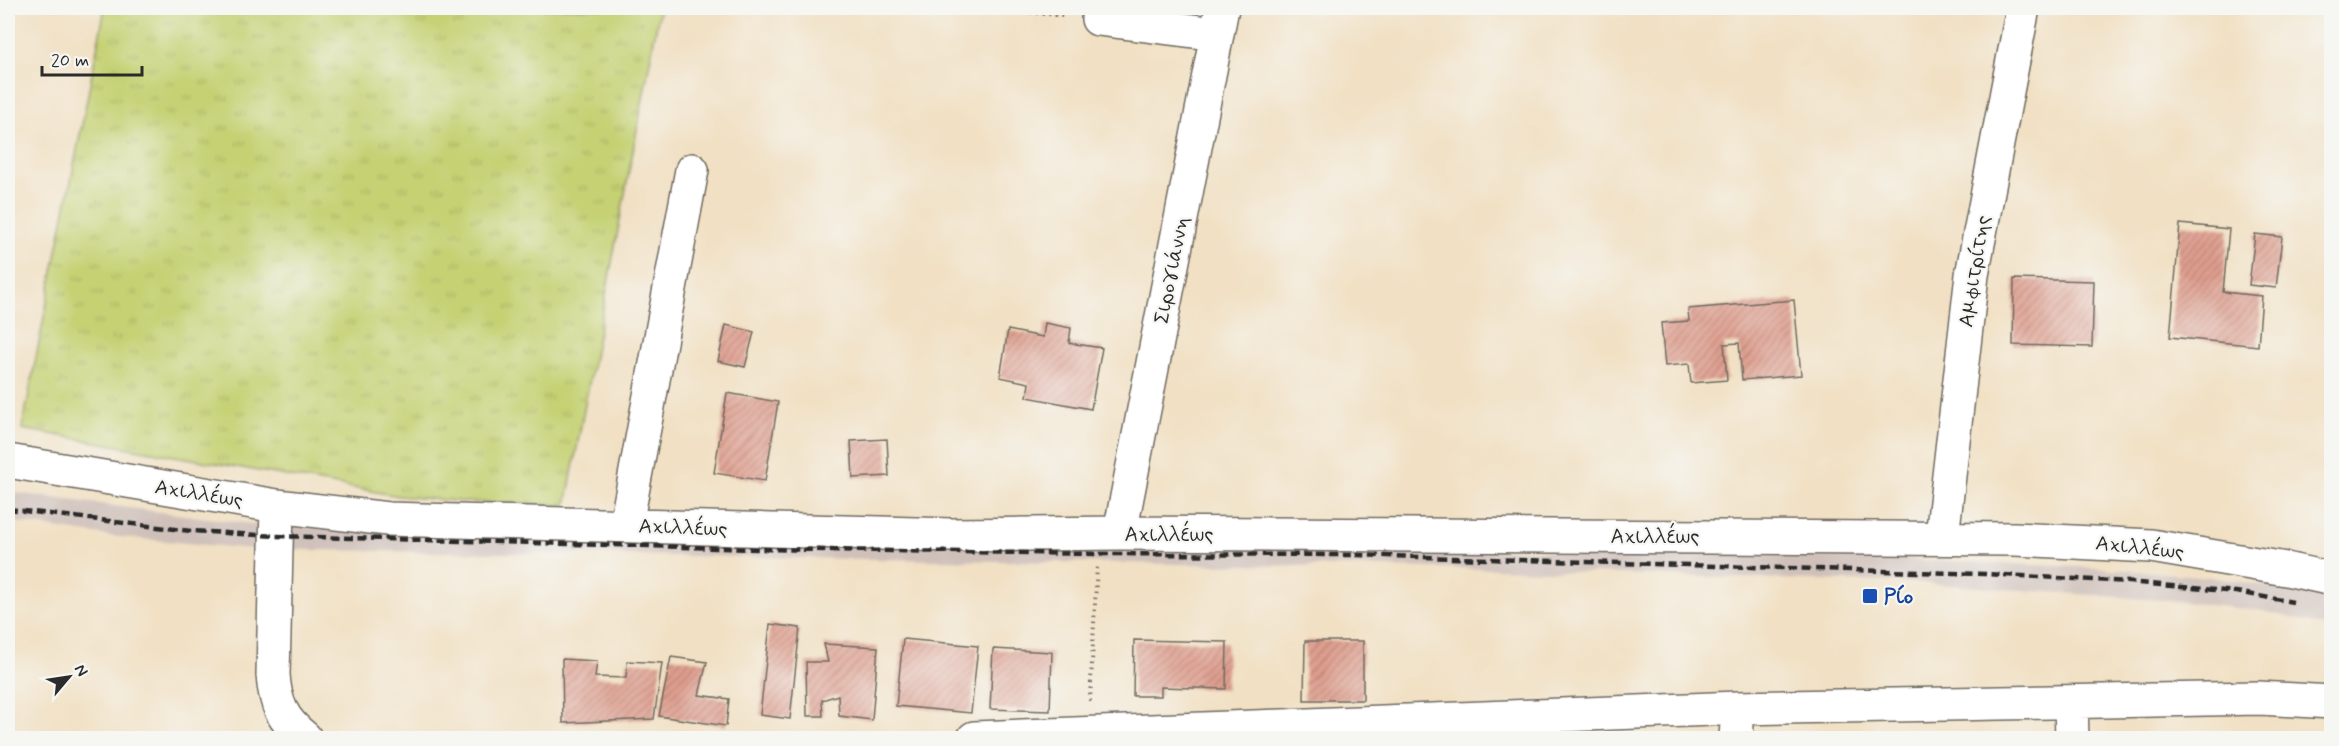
<svg xmlns="http://www.w3.org/2000/svg" width="2339" height="746" viewBox="0 0 2339 746" font-family="Mynerve,sans-serif">
	<style>
		.railway { fill: #cfc0ba }
		.grass { fill: url(#grass-tufts); stroke: #787e4f; stroke-width: 1.5 }
		.building { fill: url(#building-hatch) }
		.lines { fill: none; stroke-linecap: round; stroke-linejoin: round }
		.minor-casing { stroke: #706a60; stroke-width: 36 }
		.path { stroke: #706a60; stroke-width: 4; stroke-dasharray: 1.5 4.5; stroke-linecap: butt }
		.minor { stroke: #fff; stroke-width: 33 }
		.rail { stroke: #2b2b2b; stroke-width: 4.5; stroke-dasharray: 9 4.5; stroke-linecap: butt }
		.transit-dot { fill: #1a4fb4; stroke: #f6f6f2; stroke-width: 2 }
		.labels { text-anchor: middle; stroke-width: 4.5; stroke-linejoin: round; paint-order: stroke }
		.street-label { font-size: 21px; fill: #2b2b2b; stroke: #f6f6f2 }
		.transit-label { font-size: 21px; font-weight: bold; fill: #164399; stroke: #f6f6f2; text-anchor: start }
	</style>
	<defs>
		<pattern id="grass-tufts" width="24" height="20" patternUnits="userSpaceOnUse" patternTransform="scale(1.5)"><rect width="24" height="20" fill="#c5d173"/><path d="M3 7l-1-3M5 7V3M7 7l1-3M15 17l-1-3M17 17v-4M19 17l1-3" fill="none" stroke="#a9b464"/></pattern>
		<pattern id="building-hatch" width="6" height="6" patternUnits="userSpaceOnUse" patternTransform="scale(1.5)"><rect width="6" height="6" fill="#df9e8e"/><path d="M-1 1l2-2M0 6l6-6M5 7l2-2" fill="none" stroke="#b58174"/></pattern>
	</defs>
	<rect width="100%" height="100%" fill="#f6f6f2"/>
	<filter id="ink" filterUnits="userSpaceOnUse"><feTurbulence type="fractalNoise" baseFrequency=".0167" numOctaves="2"/><feDisplacementMap in="SourceGraphic" scale="12" xChannelSelector="R" yChannelSelector="G"/><feConvolveMatrix kernelMatrix="1 2 1 2 8 2 1 2 1" color-interpolation-filters="sRGB"/></filter>
	<filter id="wash" filterUnits="userSpaceOnUse"><feTurbulence type="fractalNoise" baseFrequency=".008" numOctaves="4" result="noise"/><feDisplacementMap in="SourceGraphic" scale="24" xChannelSelector="R" yChannelSelector="G"/><feGaussianBlur stdDeviation="1.35" result="paint"/><feColorMatrix in="noise" values="0 0 0 0 0 0 0 0 0 0 0 0 0 0 0 0 0 1.4 0 .05"/><feComposite in="paint" operator="in"/></filter>
	<g filter="url(#wash)">
		<rect width="100%" height="100%" fill="#f1e0c3"/>
		<path class="railway" d="M8 492 252 524 488 533 1491 549 1910 559 2102 568 2209 577 2300 591 2331 600 2332 628 2263 611 2175 601 1921 583 1672 576 1497 569 253 549 109 536 8 521Z"/>
		<path class="grass" d="M105 8H660L566 505 467 502 399 496 22 429Z"/>
		<g id="blocks">
			<path class="building" d="M2180 224 2229 229 2223 292 2262 296 2258 346 2170 337Z
				M2255 234 2282 237 2276 288 2249 285Z
				M2014 279 2094 281 2092 347 2013 345Z
				M1794 300 1801 375 1742 380 1739 343 1724 344 1727 380 1691 383 1689 364 1665 366 1661 323 1689 321 1688 309Z
				M1045 323 1071 328 1069 343 1102 348 1091 409 1027 397 1029 383 1000 377 1008 330 1043 337Z
				M726 325 754 332 745 367 718 361Z
				M727 393 778 402 765 481 714 473Z
				M887 439 889 476 853 478 851 441Z
				M770 624 800 628 790 719 760 715Z
				M903 639 978 646 971 713 896 706Z
				M1134 640 1227 642 1226 689 1161 687V696H1133Z
				M1305 641H1363V700H1304Z
				M824 644 878 647 872 720 839 716 838 695 822 700 823 716H807L806 662H828Z
				M993 649 1052 652 1050 711 990 709Z
				M671 657 707 662 699 695 729 699 726 726 659 716Z
				M562 659 597 661 595 677 626 678 627 661 662 663 654 719 563 723Z"/>
		</g>
	</g>
	<g filter="url(#ink)">
		<use href="#blocks" fill-opacity="0" stroke="#706a60" stroke-width="1.5"/>
		<g class="lines">
			<g class="minor-casing">
				<path id="minor" d="M1101 8 1098 19 1217 34
					M8 461 277 506 388 519 952 535 1120 533 2015 539 2151 546 2286 569 2332 579
					M277 506 273 675C275 703 282 720 305 738
					M626 525 692 170
					M1120 533 1222 8
					M1942 537 1972 275 2023 8
					M2071 703 2072 738
					M974 738 1738 708 2259 698 2332 702
					M1736 738 1738 708"/>
			</g>
			<path class="path" d="M989 8 1066 16
				M1090 701 1097 565"/>
			<use href="#minor" class="minor"/>
			<path class="rail" d="M8 509 191 531 276 536 758 549 1097 554 1355 555 1984 574 2129 582 2236 592 2293 602"/>
		</g>
	</g>
	<rect class="transit-dot" x="1862" y="588" width="16" height="16" rx="3"/>
	<g class="labels">
		<g class="street-label">
			<text transform="translate(1171 270) rotate(-79)" y="7">Σιρογιάννη</text>
			<text transform="translate(1974 271) rotate(-81)" y="7">Αμφιτρίτης</text>
			<text transform="translate(199 493) rotate(9)" y="7">Αχιλλέως</text>
			<text transform="translate(683 527) rotate(2)" y="7">Αχιλλέως</text>
			<text x="1169" y="541">Αχιλλέως</text>
			<text x="1655" y="543">Αχιλλέως</text>
			<text transform="translate(2140 547) rotate(6)" y="7">Αχιλλέως</text>
		</g>
		<g class="transit-label">
			<text x="1884" y="603">Ρίο</text>
		</g>
	</g>
	<rect width="2339" height="746" fill="none" stroke="#f6f6f2" stroke-width="30"/>
	<g transform="translate(69 677) rotate(61)" stroke="#f6f6f2" stroke-width="4.5" paint-order="stroke">
	<path d="M0-4.5L10 22L0 15L-10 22Z" fill="#2b2b2b"/>
	<text y="-9" font-size="16" font-weight="bold" text-anchor="middle" fill="#2b2b2b">N</text>
	</g>
	<path d="M42 66v9h100v-9" fill="none" stroke="#2b2b2b" stroke-width="3"/>
	<text x="51" y="66" font-size="18" fill="#2b2b2b" stroke="#f6f6f2" stroke-width="4.5" paint-order="stroke">20 m</text>
</svg>
